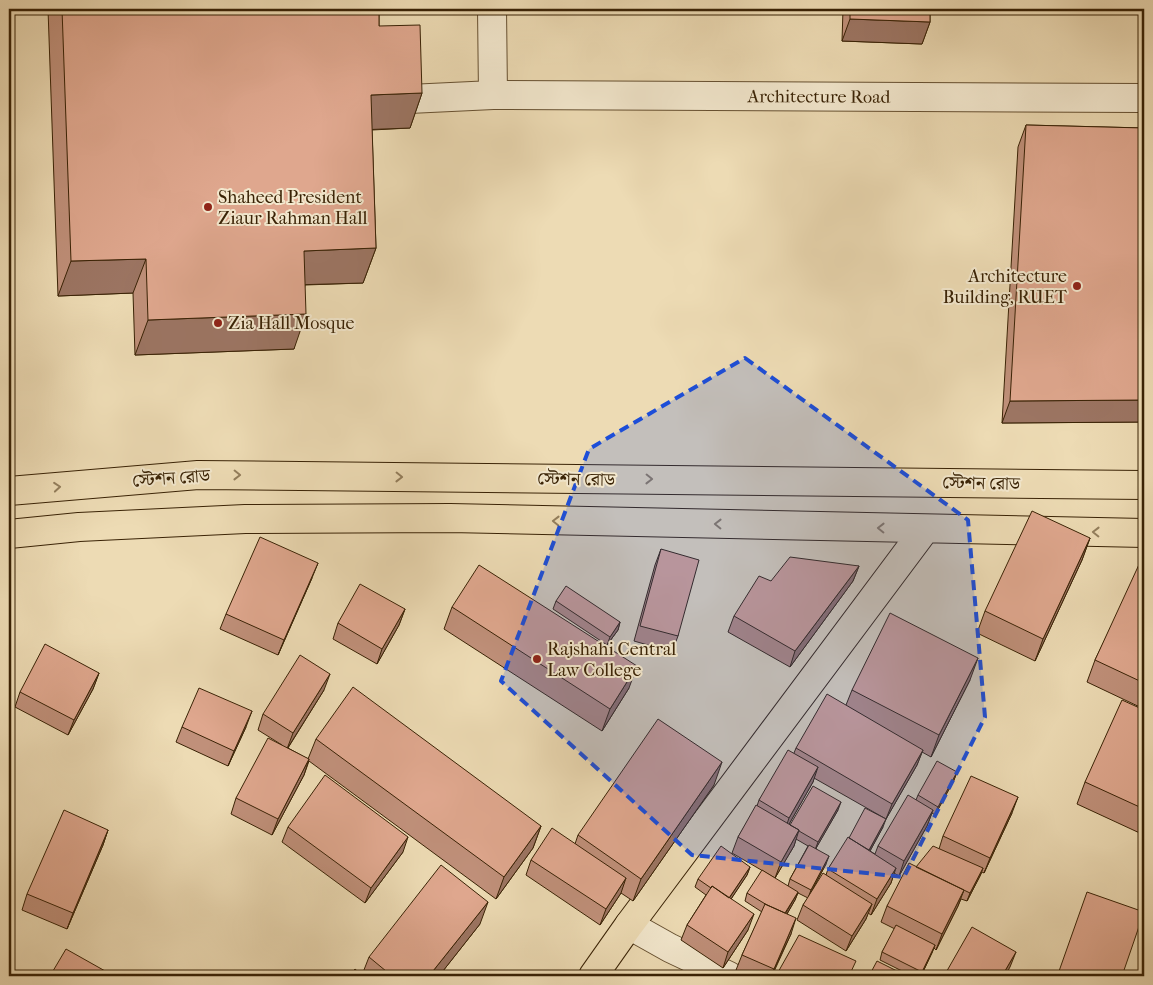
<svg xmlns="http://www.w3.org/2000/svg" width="1153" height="985" viewBox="0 0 1153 985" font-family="'IM FELL French Canon','Noto Serif Bengali',serif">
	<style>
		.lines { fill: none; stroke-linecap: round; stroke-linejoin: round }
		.minor-casing { stroke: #665031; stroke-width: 30 }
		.major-casing { stroke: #392205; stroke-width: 30 }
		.minor { stroke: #f3e8ce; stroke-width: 28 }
		.major { stroke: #eddbb4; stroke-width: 28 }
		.wall { fill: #c0907a; stroke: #392205 }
		.shaded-wall { fill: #9c7563; stroke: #392205 }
		.building { fill: #dfa78e; stroke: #392205 }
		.oneway { stroke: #937e5c }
		.marked { fill: #1d4ed8; fill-opacity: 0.2; stroke: #1d4ed8; stroke-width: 4; stroke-dasharray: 10 6; stroke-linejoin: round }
		.poi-dot { fill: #8f2418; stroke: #f3e8ce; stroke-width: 2 }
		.labels { text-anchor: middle; stroke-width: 4; stroke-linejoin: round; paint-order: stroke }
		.street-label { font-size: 18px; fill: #392205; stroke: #f3e8ce }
		.poi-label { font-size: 18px; fill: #392205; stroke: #f3e8ce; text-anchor: start }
	</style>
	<rect width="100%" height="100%" fill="#eddbb4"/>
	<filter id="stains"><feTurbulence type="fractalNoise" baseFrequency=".004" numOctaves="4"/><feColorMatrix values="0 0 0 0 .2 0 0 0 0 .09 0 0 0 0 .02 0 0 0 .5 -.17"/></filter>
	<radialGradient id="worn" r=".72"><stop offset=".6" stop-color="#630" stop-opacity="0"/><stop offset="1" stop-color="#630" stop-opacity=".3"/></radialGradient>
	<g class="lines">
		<g class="minor-casing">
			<g id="minor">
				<path id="s1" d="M493 95 1144 98"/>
				<path d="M409 99 493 95 492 9"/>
				<path d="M629 925 670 948 729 976"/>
			</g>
		</g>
		<g class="major-casing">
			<path id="major" d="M9 491 198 475 1144 485
				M9 534 79 527 245 519 450 518 1144 533
				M593 976 629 925 925 529"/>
		</g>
		<use href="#minor" class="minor"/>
		<use href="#major" class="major"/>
	</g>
	<path class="wall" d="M48 9H379V26L422 93 410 128 372 130 376 248 363 283 305 285 294 349 135 355 133 293 58 296Z
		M843 9H930V22L922 44 842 41Z
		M1026 125 1144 128V422L1002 423 1018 147Z
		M1090 538 1082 560 1035 661 977 633 985 611Z
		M661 549 678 636 672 652 634 641 655 565Z
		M1144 559V709L1087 682 1095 660Z
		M859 566 853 581 790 667 728 632 734 616 771 581Z
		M312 578 278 655 220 629 226 614Z
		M556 601 620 622 618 630 607 645 553 609Z
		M452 607 629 688 602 731 444 629Z
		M405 609 399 625 377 664 333 639 338 623Z
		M99 673 93 689 68 735 15 707 20 692Z
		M970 680 931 757 922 752 917 765 886 819 814 778 813 782 789 824 790 825 838 810 816 848 826 864 811 892 826 875 828 869 849 838 883 827 870 851 875 854 878 846 916 800 918 795 957 772 954 780 935 815 932 813 927 826 899 876 894 873 891 883 871 915 868 913 866 919 846 951 797 920 803 905 808 898 798 893 795 900 787 914 791 934 772 976H749L736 970 742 955 762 912 745 901 747 893 788 886 790 879 808 846 796 839 794 846 775 878 732 853 738 837 757 806 759 800 794 753 796 748 846 705 852 690Z
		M324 690 288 748 308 759 316 739 541 826 533 848 496 899 309 761 304 775 272 835 231 814 236 798 282 745 258 730 263 714Z
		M1144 710V835L1077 804 1085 782Z
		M182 727H246L228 766 176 742Z
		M714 785 633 901 621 893 600 925 526 875 531 860 575 844 578 835Z
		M1012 813 984 873 982 872 967 901 961 899 958 906 936 950 934 948 921 976H912L880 960 882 952 895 929 881 922 887 906 916 867 939 849 943 836Z
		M288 827 403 852 365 903 282 842Z
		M108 830 103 845 67 929 22 910 27 894Z
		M750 867 747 875 731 899 748 930 723 968 681 940 687 925 706 895 695 887 698 879Z
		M480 924 439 976H349L362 975 369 957Z"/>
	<path class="shaded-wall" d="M850 19 930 22 922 44 842 41Z
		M422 93 410 128 358 130 371 95Z
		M376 248 363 283 292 285 304 251Z
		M146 259 133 293 58 296 71 261Z
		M306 314 294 349 135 355 148 320Z
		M1144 400V422L1002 423 1010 401Z
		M1090 538 1082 560 1035 661 1043 639Z
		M318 563 312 578 278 655 284 640Z
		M859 566 853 581 790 667 795 651Z
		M405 609 399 625 377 664 382 649Z
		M620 622 618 630 607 645 610 637Z
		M978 658 970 680 931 757 939 735Z
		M637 666 629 688 602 731 610 709Z
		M99 673 93 689 68 735 74 720Z
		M330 674 324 690 287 749 293 733Z
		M252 711 246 727 228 766 234 751Z
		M923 750 917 765 886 819 892 804Z
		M309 759 304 775 272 835 278 819Z
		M722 762 714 785 633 901 641 879Z
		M818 767 813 782 784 833 789 818Z
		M957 772 954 780 935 815 938 807Z
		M1018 797 1012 813 984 873 990 858Z
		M841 802 838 810 815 850 818 842Z
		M933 810 927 826 899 876 904 861Z
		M886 819 883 827 864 862 867 854Z
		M541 826 533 848 496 899 504 877Z
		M108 830 103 845 67 929 73 913Z
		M799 830 794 846 775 878 781 862Z
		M408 837 403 852 365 903 371 888Z
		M829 856 826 864 808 898 811 890Z
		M750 867 747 875 725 908 728 900Z
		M896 868 891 883 871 915 877 899Z
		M983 868 980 876 967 901 970 893Z
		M626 878 621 893 600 925 606 909Z
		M964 890 958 906 936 950 942 934Z
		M798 892 795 900 781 924 784 916Z
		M488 902 480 924 439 976H429Z
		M872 904 866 919 846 951 852 936Z
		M754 914 748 930 723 968 728 952Z
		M796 918 791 934 771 976 774 969Z
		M935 945 932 953 921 976 922 972Z
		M1016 952 1010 967 1005 976H1002Z"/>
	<path class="building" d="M62 9H379V26L420 25 422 93 371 95 376 248 304 251 306 314 148 320 146 259 71 261Z
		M850 9H930V22L850 19Z
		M1026 125 1144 128V400L1010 401Z
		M1032 511 1090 538 1043 639 985 611Z
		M260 537 318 563 284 640 226 614Z
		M661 549 699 560 678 636 640 626Z
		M790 557 859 566 795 651 734 616 759 576 771 581Z
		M1142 558 1144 559V683L1095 660Z
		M479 565 637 666 610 709 452 607Z
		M360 584 405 609 382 649 338 623Z
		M566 586 620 622 610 637 556 601Z
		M890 613 978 658 939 735 852 690Z
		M45 644 99 673 74 720 20 692Z
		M300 655 330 674 293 733 263 714Z
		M353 687 541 826 504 877 316 739Z
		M199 688 252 711 234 751 182 727Z
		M827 694 923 750 892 804 796 748Z
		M1122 700 1144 710V809L1085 782Z
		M658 719 722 762 641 879 578 835Z
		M268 738 309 759 278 819 236 798Z
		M788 750 818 767 789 818 759 800Z
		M937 761 957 772 938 807 918 795Z
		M325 775 408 837 371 888 288 827Z
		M971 776 1018 797 990 858 943 836Z
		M813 786 841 802 818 842 799 831V830L790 825Z
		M908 795 933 810 904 861 878 846Z
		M756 805 799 830 781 862 738 837Z
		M865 808 886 819 869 850 849 838Z
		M64 810 108 830 73 913 27 894Z
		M552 828 626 878 606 909 531 860Z
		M848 837 896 868 877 899 828 869Z
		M809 845 829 856 811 890 790 879Z
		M721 846 750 867 729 898 712 886 711 888 698 879Z
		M933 846 983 868 970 893 916 867Z
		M909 863 964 890 942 934 887 906Z
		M441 865 488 902 429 976H392L369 957Z
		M762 870 798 892 785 913 767 905 747 893Z
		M823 873 872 904 852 936 803 905Z
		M712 886 754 914 728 952 687 925Z
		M1087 892 1144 912 1122 976H1064L1058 974Z
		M765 904 796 918 774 969 742 955Z
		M896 925 935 945 922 972 882 952Z
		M972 927 1016 952 1002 976H944Z
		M799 935 856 961 849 976H783L777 974Z
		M66 949 114 976H50Z
		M877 961 907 976H869Z
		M355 969 363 976H349Z
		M1011 971 1022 976H1008Z"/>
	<defs><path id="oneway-chevron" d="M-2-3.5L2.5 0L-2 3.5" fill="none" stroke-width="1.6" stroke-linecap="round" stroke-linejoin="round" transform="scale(1.25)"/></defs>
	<g class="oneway">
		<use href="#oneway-chevron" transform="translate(237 475) rotate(1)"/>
		<use href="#oneway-chevron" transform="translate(399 477) rotate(1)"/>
		<use href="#oneway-chevron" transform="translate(649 479) rotate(1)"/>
		<use href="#oneway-chevron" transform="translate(57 487) rotate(-5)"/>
		<use href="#oneway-chevron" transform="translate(556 521) rotate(-179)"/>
		<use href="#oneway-chevron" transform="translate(718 524) rotate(-179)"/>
		<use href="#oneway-chevron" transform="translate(881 528) rotate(-179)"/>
		<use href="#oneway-chevron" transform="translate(1096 532) rotate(-179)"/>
	</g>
	<path class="marked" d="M745 358 968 520 985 717 904 877 692 855 501 681 589 449Z"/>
	<g class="poi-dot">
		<circle cx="208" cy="207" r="5"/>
		<circle cx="1077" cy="286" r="5"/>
		<circle cx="218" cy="323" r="5"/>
		<circle cx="537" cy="659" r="5"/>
	</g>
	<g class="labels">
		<g class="street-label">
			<text dy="6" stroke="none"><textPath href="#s1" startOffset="326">Architecture Road</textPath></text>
			<text transform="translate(171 478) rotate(-4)" y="6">স্টেশন রোড</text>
			<text transform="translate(576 479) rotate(1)" y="6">স্টেশন রোড</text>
			<text transform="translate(981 483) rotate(1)" y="6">স্টেশন রোড</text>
		</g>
		<g class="poi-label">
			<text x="218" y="203">Shaheed President<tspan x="218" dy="21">Ziaur Rahman Hall</tspan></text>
			<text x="1067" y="282" text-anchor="end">Architecture<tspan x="1067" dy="21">Building, RUET</tspan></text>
			<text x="228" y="329">Zia Hall Mosque</text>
			<text x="547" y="655">Rajshahi Central<tspan x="547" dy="21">Law College</tspan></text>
		</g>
	</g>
	<rect width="1153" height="985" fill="none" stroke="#eddbb4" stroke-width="30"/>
	<rect x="10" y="10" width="1133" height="965" fill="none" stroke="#392205" stroke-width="2.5"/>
	<rect x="15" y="15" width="1123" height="955" fill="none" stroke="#392205"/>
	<rect width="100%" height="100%" filter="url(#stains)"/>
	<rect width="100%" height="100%" fill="url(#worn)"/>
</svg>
